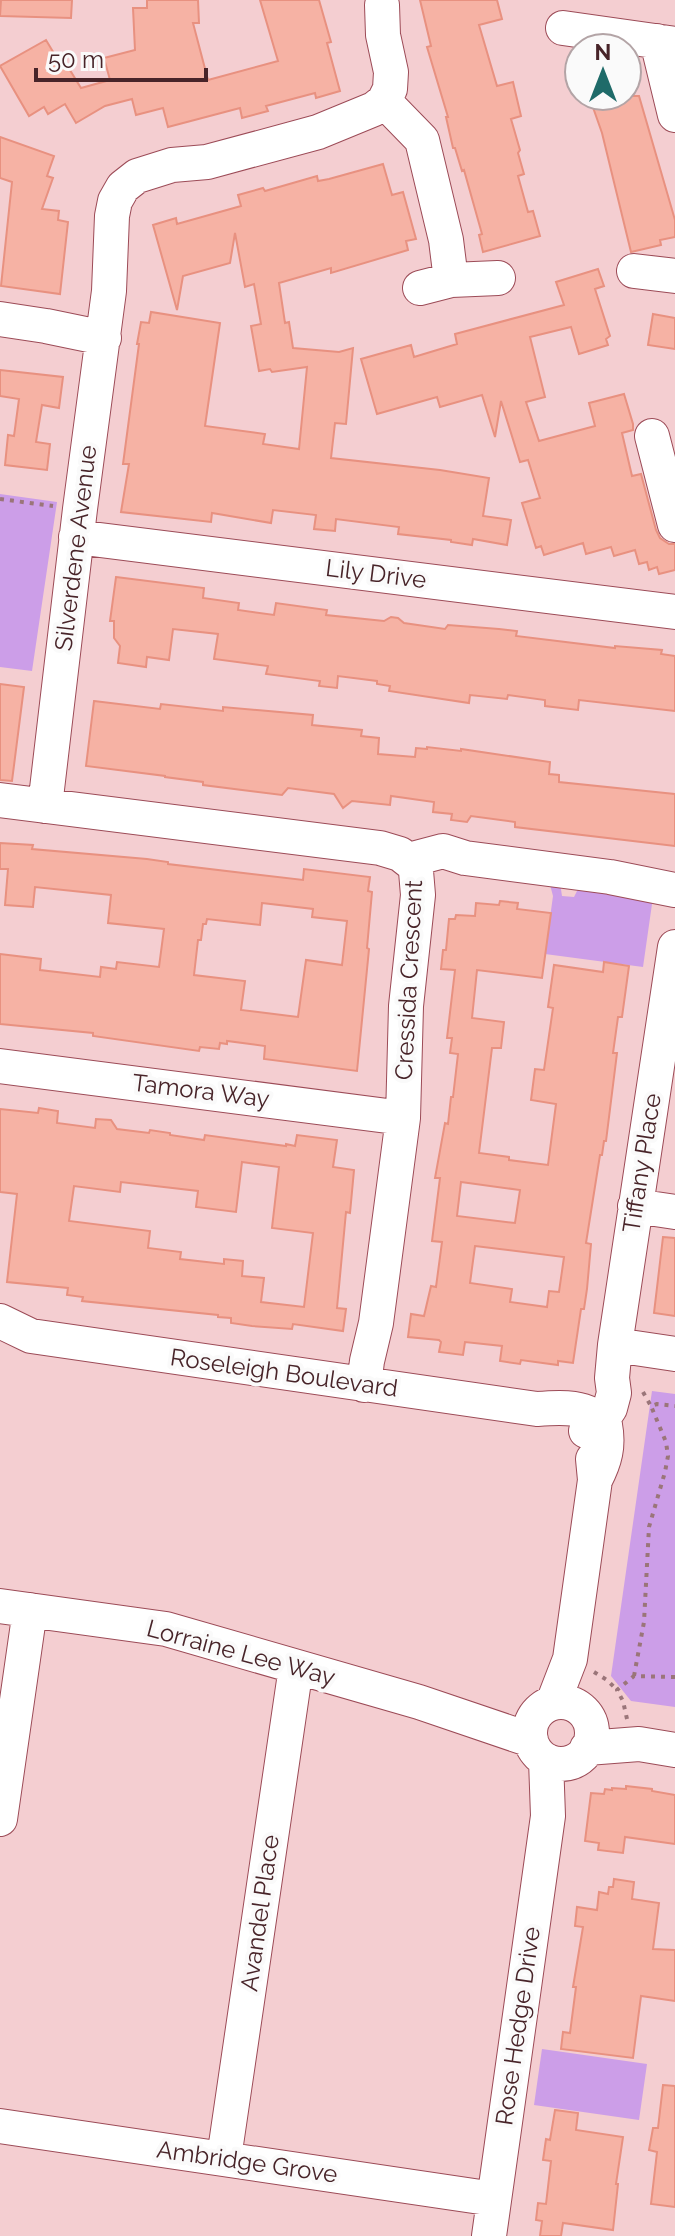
<svg xmlns="http://www.w3.org/2000/svg" width="675" height="2236" viewBox="0 0 675 2236" font-family="Raleway,sans-serif">
	<style>
		.green { fill: #cc9ee8 }
		.building { fill: #f6b2a4; stroke: #e89180; stroke-width: 2; fill-rule: evenodd }
		.lines { fill: none; stroke-linecap: round; stroke-linejoin: round }
		.minor-casing { stroke: #9c4b57; stroke-width: 36 }
		.path { stroke: #9a7579; stroke-width: 4; stroke-dasharray: 4 6; stroke-linecap: butt }
		.minor { stroke: #fff; stroke-width: 34 }
		.labels { text-anchor: middle; stroke-width: 8; stroke-linejoin: round; paint-order: stroke }
		.street-label { font-size: 24px; fill: #482429; stroke: #fafafa }
	</style>
	<rect width="100%" height="100%" fill="#f4ced1"/>
	<path class="green" d="M0 494 57 502 32 671 0 667Z
		M549 881 560 883 562 896 574 897 580 885 653 897 643 967 545 954 553 896Z
		M652 1391 675 1394V1707L631 1701 611 1676Z
		M542 2049 647 2064 639 2120 534 2105Z"/>
	<path class="building" d="M1 0H72L71 18 0 16Z
		M147 0H198L199 23H193L208 80 278 61 260 0H319L331 42 327 43 340 91 316 98 315 93 266 106 268 111 242 118 240 108 168 127 163 108 136 115 132 99 105 106 76 123 65 104 48 114 44 107 29 116 0 66 46 40 61 65 65 62 81 88 110 80 104 58 135 50 133 8H147Z
		M420 0H497L502 19 479 25 497 86 513 82 521 116 511 119 520 150 518 153 524 174 518 176 528 212 533 211 540 236 483 252 479 235 482 234 464 170 462 171 455 148H453L446 117H448L427 47 431 46Z
		M589 96H639L675 220V237L660 240 661 245 631 252 602 133Z
		M0 137 54 156 47 176 53 178 42 209 59 211 58 220 68 222 60 294 1 286 12 182 0 178Z
		M383 164 392 195 403 192 416 239 406 241 408 250 331 273V268L279 283 285 323 289 322 293 348 339 352 353 348 346 424 335 423 331 458 440 470 489 478 483 516 511 520 507 545 473 539 472 545 451 542V540L398 534 399 527 336 519 335 531 314 529 316 515 273 510 271 523 212 513 211 522 121 512 129 464H123L139 344H137L141 322 149 323 151 312 220 323 205 426 265 434 263 444 299 449 307 367 272 372 270 369 259 371 251 326 261 324 254 284 245 287 235 233 230 263 183 276 177 310 153 225 176 218 177 224 241 206 238 195 263 188 265 191 317 176 318 181 329 179Z
		M598 269 604 286 595 289 610 336 606 339 608 345 579 354 571 327 530 337 545 397 526 402 539 441 595 426 589 403 624 394 633 424V430L622 433 632 476 641 474 656 530 660 538 669 544H675V570L659 574 657 567 649 570 647 562 639 564 635 550 614 556 611 547 586 554 583 543 544 555 541 546 536 548 522 503 540 498 528 460 520 462 501 401 495 437 482 395 440 407 437 397 377 414 361 359 411 345 414 357 457 344 455 334 564 305 556 282Z
		M653 314 675 318V349L648 345Z
		M0 370 63 377 59 408 42 405 36 442 50 444 47 470 5 465 8 435 14 436 19 399 0 396Z
		M116 577 204 588 203 598 239 603 238 610 274 615 276 603 327 610 326 615 384 621 391 617 398 618 404 623 445 629 448 625 499 629 517 631 516 636 615 648V646L662 650 661 654 675 656V711L579 700 578 710 545 706V700L508 695 507 699 470 695 469 703 389 691 390 686 377 684V681L338 676 337 688 319 686 320 681 266 674 268 666 214 659 218 634 173 629 169 660 147 657 146 667 118 663 120 646 114 638V621H110Z
		M0 684 24 687 12 781 0 780Z
		M94 701 160 709 161 704 223 711V707L313 715 312 725 362 730 361 736 379 738 378 754 415 757 416 748 427 749V747L461 751V749L550 762 549 774 559 775V782L675 794V846L515 827V822L471 816 467 822 451 820 452 814 433 812 434 802 391 796 390 805 352 801 343 808 334 794 288 788 282 795 203 785V782L165 777V776L86 766Z
		M0 843 33 845 32 849 147 859 168 862V864L303 880 304 869 370 877 368 891 372 892 367 948 369 949 357 1071 264 1059 265 1046 227 1041V1044L220 1043 219 1049 200 1047 199 1051 93 1036V1033L0 1024V954L41 959 40 970 100 977 101 967 116 969 117 962 159 967 164 929 108 923 111 895 35 887 33 907 5 905 8 869H0ZM262 903 313 909 312 917 347 921 342 965 306 960 298 1017 241 1010 245 981 194 975 198 940H201L203 924H206L207 919 260 925Z
		M500 901 518 903 517 909 551 913 542 978 477 970 472 1018 504 1022 501 1048H492L479 1153 509 1157V1160L548 1165 556 1104 531 1100 535 1069 544 1070 553 1008 548 1007 554 965 603 972 604 962 629 966 622 1017H618L613 1053H617L606 1141H604L602 1155H600L586 1243 591 1244 587 1289 584 1309H581L573 1363 558 1361V1365L521 1360 520 1364 500 1361 502 1346 465 1342 463 1355 439 1352 441 1342 439 1340 408 1337 411 1314 424 1316 431 1286 436 1287 442 1242 432 1241 440 1178H435L445 1123 448 1124 451 1097H453L458 1054 450 1053 452 1038H447L455 970 441 969 443 950H446L449 919H455L456 915 475 916 476 903 499 905ZM461 1182 520 1190 515 1223 457 1216ZM475 1246 564 1257 559 1292 549 1291 547 1307 510 1302 512 1289 470 1283Z
		M39 1108 58 1111 57 1123 95 1128 96 1119 111 1120 117 1129 149 1133 150 1130 170 1133V1135L204 1140 205 1135 286 1146V1144L295 1146 297 1135 337 1140 333 1167 354 1170 350 1213 346 1212 337 1308 346 1309 343 1331 293 1324 292 1329 252 1326 231 1323V1318L218 1317V1315L82 1301 83 1297 67 1295 68 1288 7 1282 17 1194 0 1192V1109L38 1113ZM242 1162 279 1167 272 1228 313 1233 304 1307 261 1302 264 1278 242 1276 243 1261 224 1259V1264L180 1259 181 1252 148 1248 150 1231 69 1221 74 1186 120 1192 121 1182 198 1191 196 1207 236 1212Z
		M663 1237 675 1238V1316L654 1313Z
		M626 1786 652 1789V1791L675 1795V1844L625 1837 623 1853 598 1850 599 1843 585 1841 591 1793 604 1794 605 1789 612 1790V1788L626 1789Z
		M614 1879 634 1882 632 1899 659 1903 653 1949 675 1950V2001L641 1996 633 2058 561 2049 563 2032 570 2033 576 1987H573L583 1927 575 1926 577 1907 597 1910 599 1892 608 1894 609 1887H613Z
		M663 2085 675 2086V2207L651 2204 657 2152 649 2150 653 2128H658Z
		M555 2110 578 2113 576 2130 623 2137 616 2184H618L613 2230 563 2223 561 2236H540L542 2221 536 2220 538 2203 546 2204 551 2161 543 2160 546 2139 550 2140Z"/>
	<g class="lines">
		<g class="minor-casing">
			<path id="minor" d="M563 28 675 44
				M657 41 675 115
				M384 101 422 140 446 240 451 280
				M634 271 675 276
				M420 288 451 280 498 278
				M0 319 46 326 104 338
				M652 436 675 525
				M76 537 675 612
				M0 800 380 848 400 854 414 865 416 871 418 895 406 1006 403 1118 376 1323 367 1361 364 1385
				M45 806 80 509 109 291 112 216 115 201 123 187 137 176 172 165 207 162 318 132 374 109 384 101 390 89 391 72 383 35 382 5
				M409 860 443 851 465 858 610 877 675 890
				M0 1066 403 1118
				M635 1206 675 1212
				M0 1321 31 1336 537 1409C561 1407 587 1405 605 1425 609 1446 605 1461 595 1480
				M615 1345 675 1354
				M586 1431 602 1420 610 1408 614 1393 612 1378 615 1345 675 947
				M0 1606 166 1629 419 1702 531 1740
				M530 1733a31 31 0 1 1 62 0a31 31 0 1 1-62 0Z
				M553 1703 570 1659 595 1480 593 1459
				M587 1748 639 1744 675 1750
				M0 1819 30 1610
				M0 2126 494 2199
				M224 2158 296 1667
				M489 2236 548 1816 546 1760"/>
		</g>
		<path class="path" d="M0 499 53 506
			M643 1392 651 1406 657 1404 675 1406
			M594 1672 607 1680 617 1690
			M634 1676 644 1622 649 1527 665 1472 668 1456 666 1442 651 1406
			M627 1719 623 1701 617 1690 634 1676 675 1677"/>
		<use href="#minor" class="minor"/>
	</g>
	<g class="labels">
		<g class="street-label">
			<text transform="translate(76 548) rotate(-83)" y="8">Silverdene Avenue</text>
			<text transform="translate(376 574) rotate(7)" y="8">Lily Drive</text>
			<text transform="translate(409 980) rotate(-87)" y="8">Cressida Crescent</text>
			<text transform="translate(201 1091) rotate(7)" y="8">Tamora Way</text>
			<text transform="translate(642 1163) rotate(-81)" y="8">Tiffany Place</text>
			<text transform="translate(284 1373) rotate(8)" y="8">Roseleigh Boulevard</text>
			<text transform="translate(241 1653) rotate(15)" y="8">Lorraine Lee Way</text>
			<text transform="translate(260 1913) rotate(-82)" y="8">Avandel Place</text>
			<text transform="translate(518 2026) rotate(-82)" y="8">Rose Hedge Drive</text>
			<text transform="translate(247 2162) rotate(8)" y="8">Ambridge Grove</text>
		</g>
	</g>
	<g transform="translate(603 72)"><circle r="38" fill="#fafafa" stroke="#b3a4a6" stroke-width="2"/>
	<path d="M0-6L14 30L0 20L-14 30Z" fill="#1f6b69"/>
	<text y="-12" font-size="22" font-weight="bold" text-anchor="middle" fill="#482429">N</text>
	</g>
	<path d="M36 68v12h170v-12" fill="none" stroke="#482429" stroke-width="4"/>
	<text x="48" y="68" font-size="24" fill="#482429" stroke="#fafafa" stroke-width="6" paint-order="stroke">50 m</text>
</svg>
